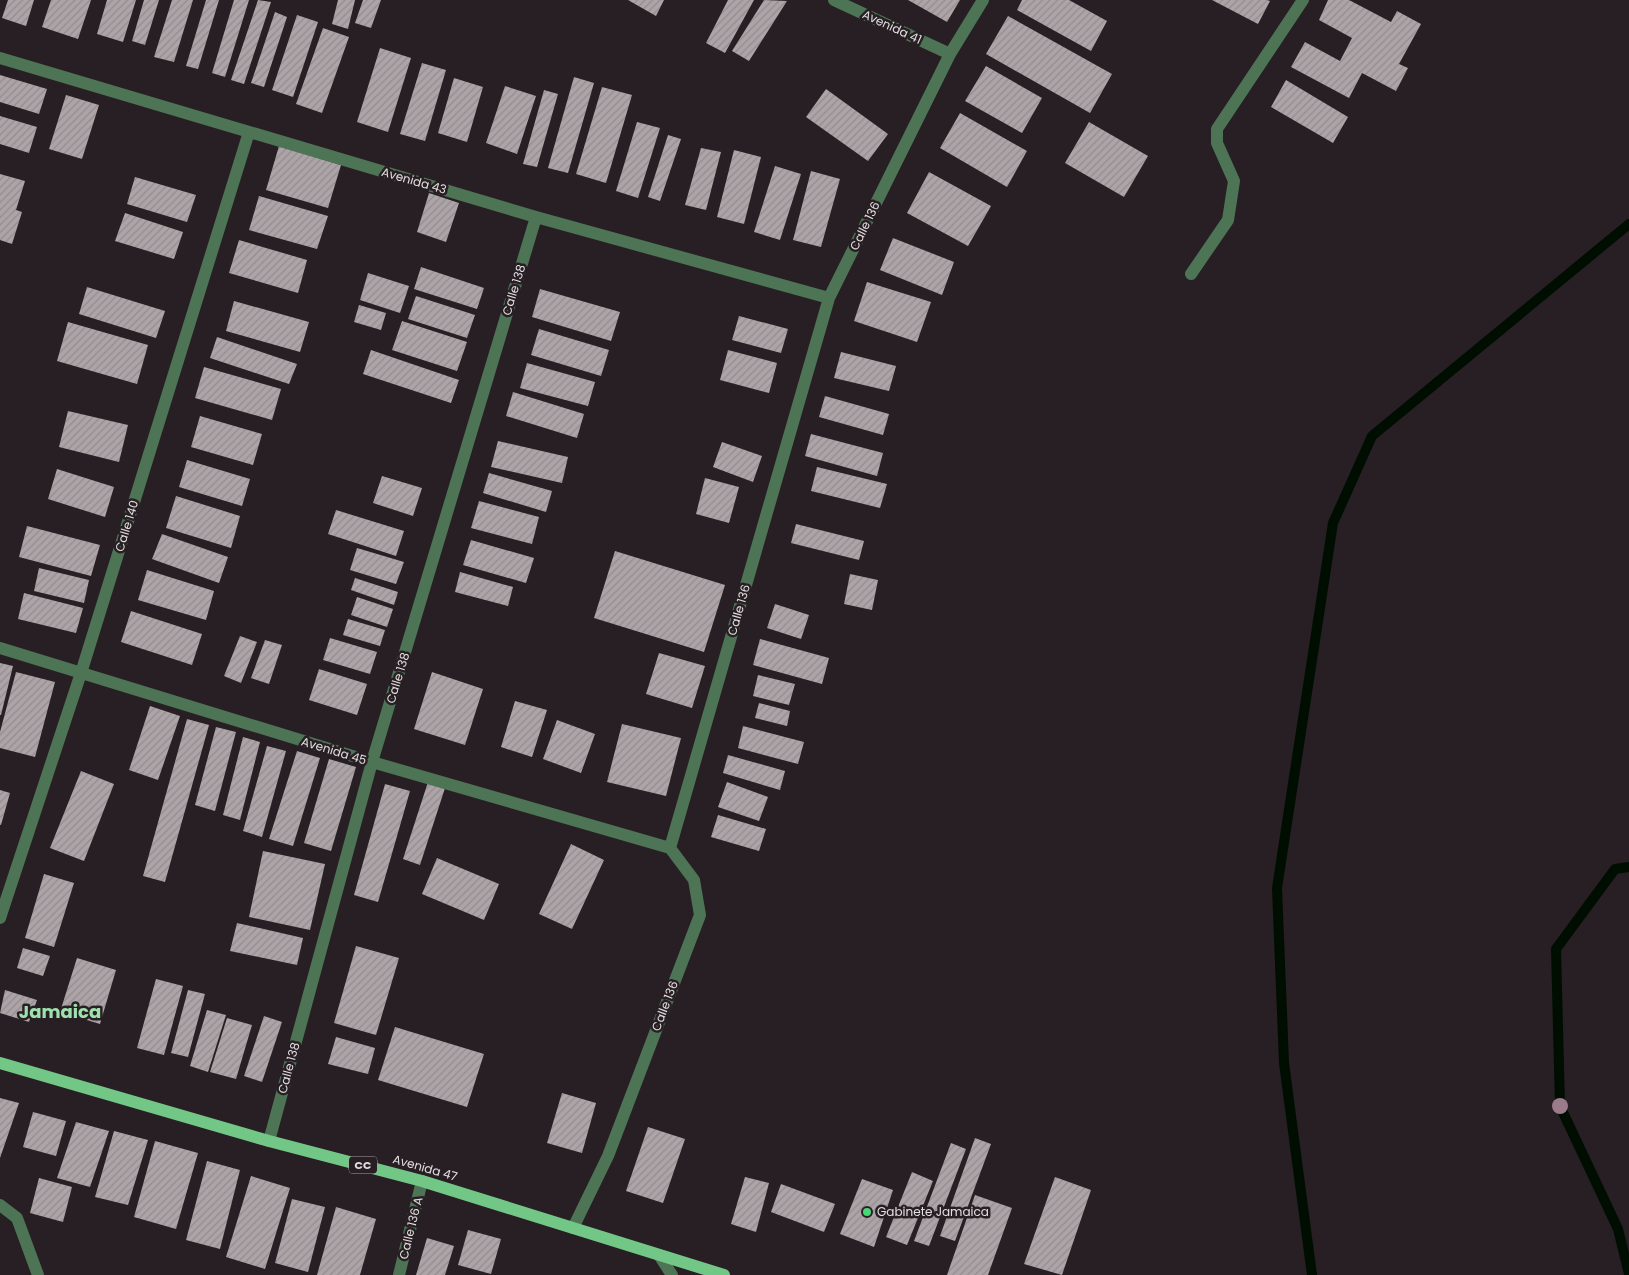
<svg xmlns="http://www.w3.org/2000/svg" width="1629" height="1275" viewBox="0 0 1629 1275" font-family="Poppins,sans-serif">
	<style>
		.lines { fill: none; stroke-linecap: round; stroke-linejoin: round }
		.stream { stroke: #000e01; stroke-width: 10 }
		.building { fill: url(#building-hatch) }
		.minor { stroke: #4d7455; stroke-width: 12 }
		.major { stroke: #72c787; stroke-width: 12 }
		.tree { fill: #9b7a8a }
		.poi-dot { fill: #4ad677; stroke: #271f23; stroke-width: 2 }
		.labels { text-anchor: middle; stroke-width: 5; stroke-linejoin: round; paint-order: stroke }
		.shield { fill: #271f23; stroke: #aba5a7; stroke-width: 1 }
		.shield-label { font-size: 11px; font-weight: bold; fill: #e3dee0 }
		.street-label { font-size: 12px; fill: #e3dee0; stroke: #271f23 }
		.poi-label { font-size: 12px; fill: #e3dee0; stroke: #271f23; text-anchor: start }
		.district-label { font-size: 18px; font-weight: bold; fill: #9ee1ac; stroke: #271f23 }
	</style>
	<defs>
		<pattern id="building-hatch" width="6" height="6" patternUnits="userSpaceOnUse" patternTransform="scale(1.25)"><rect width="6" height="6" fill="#ada4a8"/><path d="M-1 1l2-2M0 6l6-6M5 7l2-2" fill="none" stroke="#938c8f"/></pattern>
	</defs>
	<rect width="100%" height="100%" fill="#271f23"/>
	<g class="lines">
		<path class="stream" d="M1629 867 1615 869 1556 949 1560 1106 1618 1229 1629 1274
			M1312 1275 1284 1063 1277 888 1333 523 1372 436 1629 224"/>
	</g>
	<path class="building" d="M8 0H34L26 26 2 18Z
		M51 0H91L78 39 42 27Z
		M107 0H136L123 42 97 34Z
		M144 0H159L145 45 132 41Z
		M172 0H193L174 62 154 57Z
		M206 0H219L198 69 186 66Z
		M234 0H249L225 77 212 73Z
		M258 0 271 2 244 84 231 80Z
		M338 0H355L348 29 332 24Z
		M363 0H381L371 28 355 23Z
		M628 0H664L656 16Z
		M728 0H754L725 53 706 43Z
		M764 0 787 1 749 61 732 51Z
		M908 0H960L947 22Z
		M1022 0H1069L1107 21 1091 51 1017 10Z
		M1212 0H1267L1270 1 1258 24Z
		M1328 0H1349L1391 22 1397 11 1421 24 1399 64 1408 68 1396 91 1362 73 1349 98 1291 67 1305 42 1340 61 1352 38 1319 20Z
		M275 12 287 17 264 87 251 83Z
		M297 15 318 22 293 97 272 90Z
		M1008 16 1112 74 1090 113 986 54Z
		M323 28 349 37 322 113 296 104Z
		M380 48 411 58 388 132 357 122Z
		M422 63 446 70 425 141 400 134Z
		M986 66 1042 98 1022 133 965 101Z
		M0 75 47 89 39 114 0 102Z
		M574 77 594 83 568 173 548 168Z
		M454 78 483 87 467 142 438 133Z
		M1286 80 1348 117 1333 143 1271 107Z
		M505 86 536 96 517 154 486 143Z
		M602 87 632 95 606 183 576 174Z
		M826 89 888 134 868 161 806 117Z
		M544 90 558 94 537 167 523 164Z
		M66 95 99 105 82 159 49 149Z
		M960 113 1027 151 1007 187 940 148Z
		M0 116 37 127 29 153 0 144Z
		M637 122 660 128 638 198 616 191Z
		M1089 122 1148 156 1124 197 1065 163Z
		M668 135 681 139 660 201 648 197Z
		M279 146 341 165 328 208 266 190Z
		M701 148 721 152 706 210 685 205Z
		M734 150 761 157 744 224 717 217Z
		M775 166 801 174 780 240 754 232Z
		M811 171 840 179 821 247 793 240Z
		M929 172 991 206 968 246 907 213Z
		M0 174 25 181 16 210 22 212 12 244 0 240Z
		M135 177 196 195 187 222 127 204Z
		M429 193 459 203 446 242 417 232Z
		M259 196 328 216 317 249 249 230Z
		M125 213 183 232 174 259 115 241Z
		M893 238 954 262 942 295 880 270Z
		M239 240 307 260 298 293 229 273Z
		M421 267 484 288 477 309 414 289Z
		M368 273 409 286 400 313 360 300Z
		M867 282 931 302 917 342 854 321Z
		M87 287 165 311 156 338 79 314Z
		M540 289 620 312 611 341 532 317Z
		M416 296 475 315 467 338 408 319Z
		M234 301 309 322 300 352 226 331Z
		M359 305 386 313 381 330 354 322Z
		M739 316 788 329 781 353 732 340Z
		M402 321 467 342 457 371 392 350Z
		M68 322 148 345 137 384 57 361Z
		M539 329 609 350 601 376 531 355Z
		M217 337 297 364 289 384 210 358Z
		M371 350 459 380 451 403 363 374Z
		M728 350 777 363 769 393 720 380Z
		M841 352 896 366 889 391 834 378Z
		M527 363 595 382 588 406 520 388Z
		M204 367 281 389 272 420 195 398Z
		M513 392 584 414 577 438 506 416Z
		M825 396 889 414 883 435 819 417Z
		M68 411 128 425 119 462 59 447Z
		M200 416 262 434 253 465 191 447Z
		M811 434 883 453 877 476 805 456Z
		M498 441 568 457 562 483 491 467Z
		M722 442 762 456 753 482 713 467Z
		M187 460 250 479 242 506 179 487Z
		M817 467 887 484 880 508 811 491Z
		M57 469 114 487 105 517 48 499Z
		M489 473 552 491 546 512 483 493Z
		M382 476 422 488 413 516 373 503Z
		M705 478 739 487 729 523 696 514Z
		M176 496 240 516 231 548 166 528Z
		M479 501 539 517 532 544 471 528Z
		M336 510 404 531 396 556 328 534Z
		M796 524 864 541 859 560 791 543Z
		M27 526 100 545 91 576 19 557Z
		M162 534 228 557 219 583 152 559Z
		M471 540 534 558 526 583 463 565Z
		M357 548 404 562 396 584 350 570Z
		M615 551 725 585 704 652 594 618Z
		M39 568 89 580 84 603 34 591Z
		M147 570 214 591 206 620 138 600Z
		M460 572 513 587 508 606 455 592Z
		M850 574 878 580 872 610 844 604Z
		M355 578 398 592 394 605 351 590Z
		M24 593 83 608 76 633 18 619Z
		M357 597 393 609 387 627 351 615Z
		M775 604 809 615 801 639 767 628Z
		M131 611 202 634 192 665 121 642Z
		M348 619 385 630 380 646 343 635Z
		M240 636 257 642 241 683 224 676Z
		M330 638 377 652 370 674 323 660Z
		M760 639 829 658 822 684 753 665Z
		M265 640 282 645 269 684 251 678Z
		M659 653 705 666 692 708 646 694Z
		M0 663 13 666 1 715H0Z
		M319 669 367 684 357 715 309 700Z
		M16 672 55 682 35 757 0 748V732Z
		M432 672 483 689 465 745 414 729Z
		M758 675 795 684 789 705 753 696Z
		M515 701 547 710 532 757 501 747Z
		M759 703 790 711 787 726 755 718Z
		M150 706 180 716 158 780 129 770Z
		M187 719 209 725 165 882 143 876Z
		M557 720 595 734 581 773 543 759Z
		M622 724 681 738 666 796 607 782Z
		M743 726 804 742 798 764 738 748Z
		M216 727 236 732 215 811 195 805Z
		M243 737 260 742 240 820 223 815Z
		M267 746 286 751 262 837 243 831Z
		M297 751 320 758 293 846 269 839Z
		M728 755 785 771 780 790 723 773Z
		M329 759 356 767 331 851 304 843Z
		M81 771 114 784 84 861 50 848Z
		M428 782 445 788 420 865 403 859Z
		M727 782 768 797 759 821 718 807Z
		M385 784 410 791 378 902 354 895Z
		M0 790 10 793 1 825H0Z
		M718 815 766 829 759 851 711 837Z
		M571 844 604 860 572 929 539 914Z
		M263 851 325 864 310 930 249 917Z
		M437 858 499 884 484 920 422 894Z
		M44 874 74 883 54 947 25 938Z
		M237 923 303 938 297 965 230 951Z
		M356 946 399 958 376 1035 334 1023Z
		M23 948 50 956 43 976 17 968Z
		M77 958 116 970 100 1024 60 1012Z
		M156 979 183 986 164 1055 137 1048Z
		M5 990 37 1000 29 1022 0 1013Z
		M188 990 205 994 188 1057 171 1053Z
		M207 1010 226 1015 208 1072 190 1066Z
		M264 1016 282 1022 262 1082 244 1076Z
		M227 1018 252 1025 236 1079 210 1072Z
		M395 1027 484 1054 467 1107 378 1080Z
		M336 1037 375 1048 368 1074 328 1064Z
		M562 1093 596 1103 582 1153 547 1143Z
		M0 1098 19 1103 0 1158Z
		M33 1112 66 1121 56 1156 23 1147Z
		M76 1122 109 1131 90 1187 57 1178Z
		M648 1127 685 1139 663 1203 626 1191Z
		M114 1131 148 1140 128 1205 95 1197Z
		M975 1138 991 1144 955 1241 940 1236Z
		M155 1141 198 1153 176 1229 134 1217Z
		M951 1143 966 1149 929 1246 914 1241Z
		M207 1161 240 1170 220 1249 186 1240Z
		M912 1172 933 1181 907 1245 886 1237Z
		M251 1176 290 1188 265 1269 226 1257Z
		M745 1177 769 1183 756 1232 731 1224Z
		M1055 1177 1091 1190 1062 1275 1024 1264Z
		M39 1178 72 1187 63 1222 30 1213Z
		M862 1179 893 1190 874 1247 840 1234Z
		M781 1184 835 1204 824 1232 771 1212Z
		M975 1195 1012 1208 988 1275H947Z
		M292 1199 325 1207 308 1272 275 1263Z
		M336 1207 376 1219 360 1275H317Z
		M468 1230 501 1239 491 1274 458 1265Z
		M427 1238 454 1246 445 1275H416Z"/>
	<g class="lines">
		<path class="minor" d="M834 0 950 54
			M0 58 536 217 829 298
			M1191 274 1228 220 1234 181 1217 143V129L1303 0
			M0 648 372 762 670 848
			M0 918 81 673 249 132
			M269 1141 372 762 536 217
			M0 1205 17 1218 38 1275
			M573 1228 608 1156 700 915 694 880 670 848 829 298 950 54 983 0
			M659 1255 672 1275
			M399 1275 422 1181"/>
		<path class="major" d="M0 1063 269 1141 422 1181 724 1275"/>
	</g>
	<circle class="tree" cx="1560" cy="1106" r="8"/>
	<circle class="poi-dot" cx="867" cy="1212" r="5"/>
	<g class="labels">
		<rect class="shield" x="349" y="1156.5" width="28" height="17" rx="4"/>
		<g class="shield-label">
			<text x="363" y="1169">CC</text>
		</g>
		<g class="street-label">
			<text transform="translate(892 27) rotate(25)" y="4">Avenida 41</text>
			<text transform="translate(414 181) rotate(16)" y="4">Avenida 43</text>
			<text transform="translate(865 226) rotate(-64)" y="4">Calle 136</text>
			<text transform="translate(514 290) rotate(-73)" y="4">Calle 138</text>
			<text transform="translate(127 526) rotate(-73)" y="4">Calle 140</text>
			<text transform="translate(739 610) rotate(-74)" y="4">Calle 136</text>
			<text transform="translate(398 678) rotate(-73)" y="4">Calle 138</text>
			<text transform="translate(334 751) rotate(17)" y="4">Avenida 45</text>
			<text transform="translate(665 1006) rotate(-69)" y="4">Calle 136</text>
			<text transform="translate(289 1068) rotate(-75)" y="4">Calle 138</text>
			<text transform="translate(425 1168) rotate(16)" y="4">Avenida 47</text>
			<text transform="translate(411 1228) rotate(-76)" y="4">Calle 136 A</text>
		</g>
		<g class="poi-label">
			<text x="877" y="1216">Gabinete Jamaica</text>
		</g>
		<g class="district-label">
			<text x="60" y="1018">Jamaica</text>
		</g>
	</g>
</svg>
